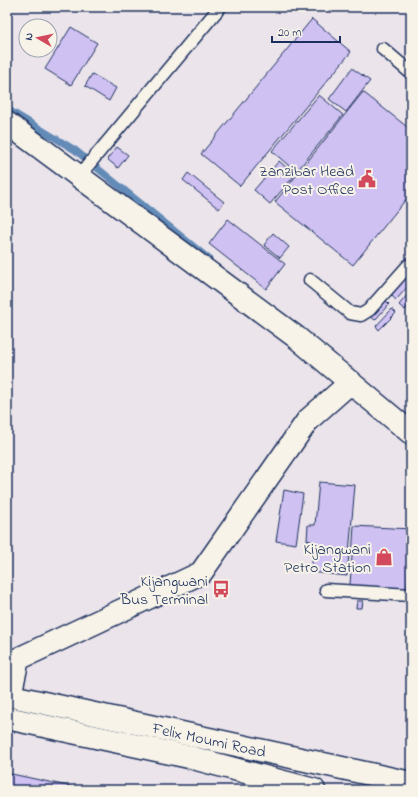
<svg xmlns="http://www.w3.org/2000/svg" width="418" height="797" viewBox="0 0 418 797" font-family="'Indie Flower',sans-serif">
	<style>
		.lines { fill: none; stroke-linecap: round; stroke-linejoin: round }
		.stream { stroke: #648bb7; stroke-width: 7 }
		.building { fill: #cfc1f2; stroke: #1b2f5e }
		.lane-casing { stroke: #1b2f5e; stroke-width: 15 }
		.street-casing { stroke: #1b2f5e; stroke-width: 25 }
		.secondary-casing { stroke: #1b2f5e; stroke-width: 25 }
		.lane { stroke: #f7f3e8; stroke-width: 12 }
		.street { stroke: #f7f3e8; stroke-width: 22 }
		.secondary { stroke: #f7f3e8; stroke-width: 22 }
		.labels { text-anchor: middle; stroke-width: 4; stroke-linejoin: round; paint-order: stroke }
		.poi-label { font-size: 16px; fill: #1b2f5e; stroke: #f7f3e8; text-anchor: end }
		.street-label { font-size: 16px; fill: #1b2f5e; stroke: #f7f3e8 }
	</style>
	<rect width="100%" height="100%" fill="#ebe4eb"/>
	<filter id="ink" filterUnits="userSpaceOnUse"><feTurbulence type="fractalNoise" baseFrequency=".025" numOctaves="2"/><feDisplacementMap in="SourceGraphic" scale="8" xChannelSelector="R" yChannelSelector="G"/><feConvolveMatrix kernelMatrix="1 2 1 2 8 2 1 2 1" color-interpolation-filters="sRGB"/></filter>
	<g filter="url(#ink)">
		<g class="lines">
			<path class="stream" d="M7 109 75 150 209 259"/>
		</g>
		<path class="building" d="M312 19 351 52 240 186 201 154Z
			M71 27 97 43 71 85 45 69Z
			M352 68 370 81 346 112 329 99Z
			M92 74 116 88 109 101 85 86Z
			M363 92 411 130V193L353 265 275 202Z
			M319 95 343 115 296 172 272 151Z
			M117 147 128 155 118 168 107 159Z
			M279 161 295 175 270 204 254 190Z
			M188 173 224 202 219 209 183 180Z
			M228 219 285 264 266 289 209 244Z
			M273 233 289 247 280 258 264 245Z
			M411 272V283L396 300 391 295Z
			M411 290V302L405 310 399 305Z
			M385 300 389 304 375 320 370 316Z
			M392 309 396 313 379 330 376 326Z
			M319 482 355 485 347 576 311 572 314 542 307 540 308 525H315Z
			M284 490 303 494 296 544 276 541Z
			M354 526 411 529V541L407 591 350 585Z
			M357 601H363L362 608H356Z
			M7 773 77 788 76 790H7Z"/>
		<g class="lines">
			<g class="lane-casing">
				<path id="lane" d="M383 49 411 73
					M79 176 220 7
					M310 280 350 313 361 315 369 310 408 266 411 264
					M326 590 411 595"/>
			</g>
			<g class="street-casing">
				<path id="street" d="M7 123 296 337 411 433
					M10 695 18 659 201 573 308 420 351 382"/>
			</g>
			<g class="secondary-casing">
				<g id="secondary">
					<path id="s1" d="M7 695 411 783"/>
					<path d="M7 718 189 757 314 790"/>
				</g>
			</g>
			<use href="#lane" class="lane"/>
			<use href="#street" class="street"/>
			<use href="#secondary" class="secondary"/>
		</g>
	</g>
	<defs>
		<g id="civic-bare" transform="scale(1.38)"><path d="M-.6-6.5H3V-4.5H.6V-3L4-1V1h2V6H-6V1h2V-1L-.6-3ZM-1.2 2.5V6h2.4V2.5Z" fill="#d1495b" stroke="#f7f3e8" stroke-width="2.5" paint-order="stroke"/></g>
		<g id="shop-bare" transform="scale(1.38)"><path d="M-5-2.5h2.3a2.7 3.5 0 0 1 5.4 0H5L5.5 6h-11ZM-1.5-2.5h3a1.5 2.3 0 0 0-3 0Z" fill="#d1495b" stroke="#f7f3e8" stroke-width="2.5" paint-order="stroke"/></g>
		<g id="bus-bare" transform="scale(1.38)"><path d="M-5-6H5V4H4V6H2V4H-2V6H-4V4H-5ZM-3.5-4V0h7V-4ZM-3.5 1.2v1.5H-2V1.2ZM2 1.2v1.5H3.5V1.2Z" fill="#d1495b" stroke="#f7f3e8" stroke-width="2.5" paint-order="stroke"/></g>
	</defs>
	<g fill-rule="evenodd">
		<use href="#civic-bare" x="367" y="179"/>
		<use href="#shop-bare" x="384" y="557"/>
		<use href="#bus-bare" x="221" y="589"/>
	</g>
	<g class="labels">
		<g class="poi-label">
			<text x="354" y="176">Zanzibar Head<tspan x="354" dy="18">Post Office</tspan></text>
			<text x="371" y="554">Kijangwani<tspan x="371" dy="18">Petro Station</tspan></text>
			<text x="208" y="586">Kijangwani<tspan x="208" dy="18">Bus Terminal</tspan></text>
		</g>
		<g class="street-label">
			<text dy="6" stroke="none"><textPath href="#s1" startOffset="207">Felix Moumi Road</textPath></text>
		</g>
	</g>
	<rect width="418" height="797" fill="none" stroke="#f7f3e8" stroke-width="24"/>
	<rect x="12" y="12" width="394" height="773" fill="none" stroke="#1b2f5e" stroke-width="1.5" filter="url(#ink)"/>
	<g transform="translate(38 38) rotate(279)"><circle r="19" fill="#f7f3e8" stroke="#9fa5b1"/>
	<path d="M0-3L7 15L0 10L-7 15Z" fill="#d1495b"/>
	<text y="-6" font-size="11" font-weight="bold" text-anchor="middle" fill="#1b2f5e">N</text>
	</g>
	<path d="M272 36v6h68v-6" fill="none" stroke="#1b2f5e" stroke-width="2"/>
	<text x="278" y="36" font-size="12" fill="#1b2f5e" stroke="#f7f3e8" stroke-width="3" paint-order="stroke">20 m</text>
</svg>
